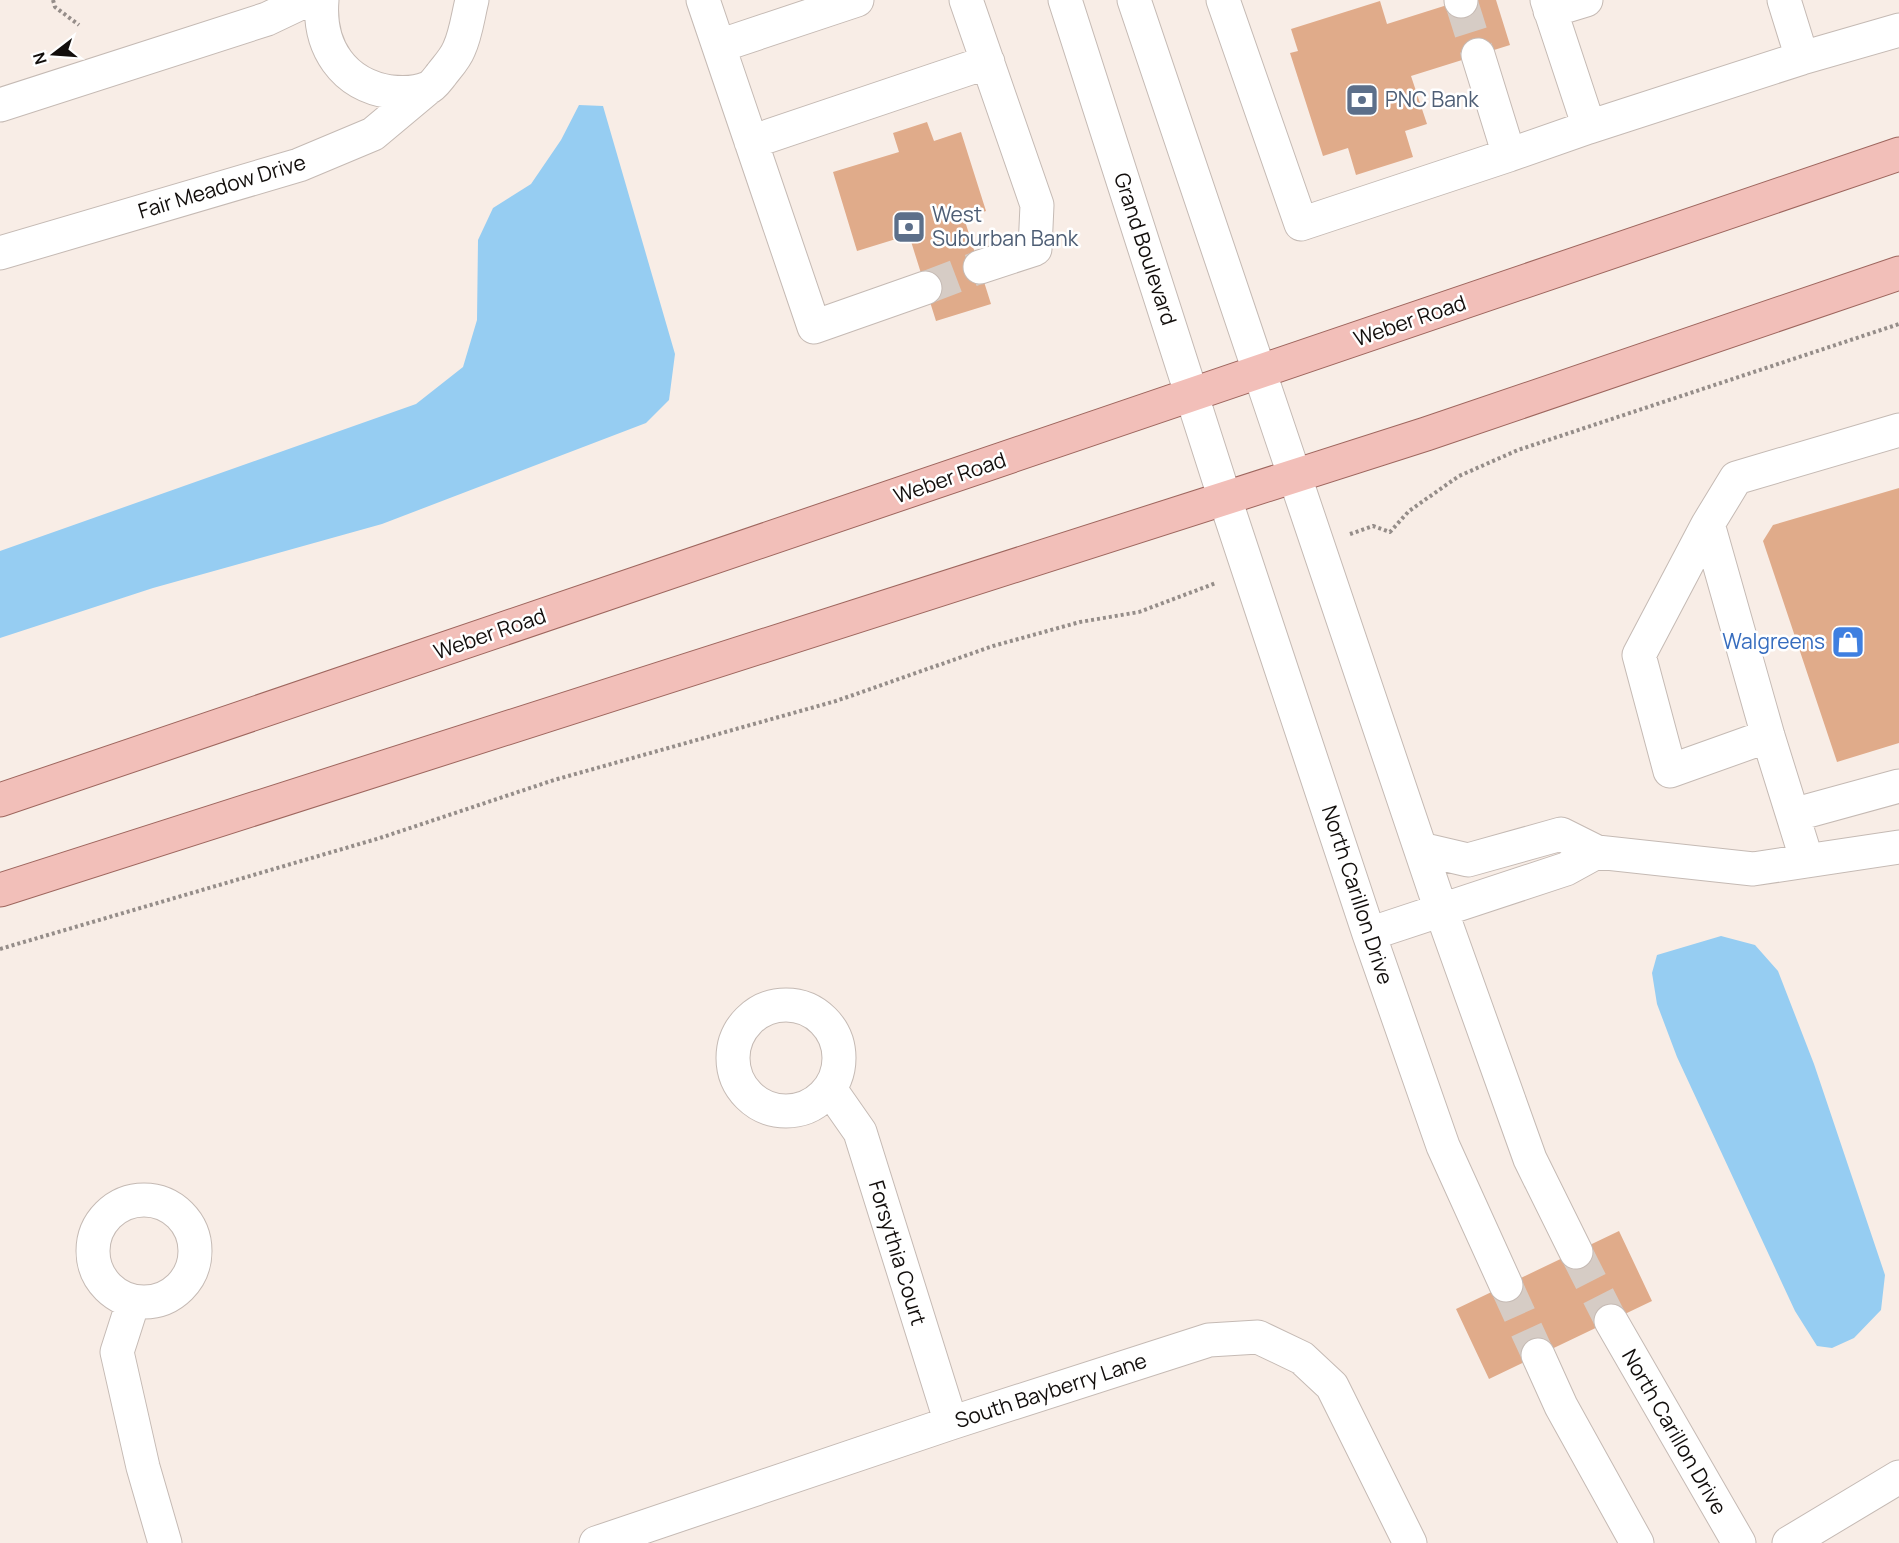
<svg xmlns="http://www.w3.org/2000/svg" width="1899" height="1543" viewBox="0 0 1899 1543" font-family="Manrope,sans-serif">
	<style>
		.water { fill: #96cdf2 }
		.building { fill: #e0ab8a }
		.lines { fill: none; stroke-linecap: round; stroke-linejoin: round }
		.minor-tunnel { stroke: #d6ccc5; stroke-width: 33; stroke-dasharray: 33 16; stroke-linecap: butt }
		.minor-casing { stroke: #c5bab4; stroke-width: 35 }
		.major-casing { stroke: #9e665e; stroke-width: 35 }
		.path { stroke: #958d89; stroke-width: 4; stroke-dasharray: 3 3; stroke-linecap: butt }
		.minor { stroke: #fff; stroke-width: 33 }
		.major { stroke: #f2bfb9; stroke-width: 33 }
		.labels { text-anchor: middle; stroke-width: 5; stroke-linejoin: round; paint-order: stroke }
		.service-label { font-size: 21px; fill: #4e5e75; stroke: #fff; text-anchor: start }
		.street-label { font-size: 21px; fill: #120e0c; stroke: #fff }
		.shop-label { font-size: 21px; fill: #366cbe; stroke: #fff; text-anchor: end }
	</style>
	<rect width="100%" height="100%" fill="#f8ede6"/>
	<path class="water" d="M579 105 603 106 675 354 669 400 646 423 382 524 153 588 0 638V551L416 404 463 367 477 320 478 240 493 208 531 184 561 140Z
		M1721 936 1755 945 1778 971 1814 1064 1885 1275 1881 1310 1854 1338 1832 1348 1817 1346 1795 1311 1677 1057 1657 1004 1652 973 1657 955Z"/>
	<path class="building" d="M1463 0H1496L1510 45 1411 76 1427 124 1405 131 1413 157 1356 175 1348 148 1323 156 1290 53 1298 51 1291 29 1380 1 1387 24Z
		M927 122 934 141 961 132 986 211 964 218 991 304 936 321 909 235 857 251 833 172 899 152 893 133Z
		M1899 488V743L1837 762 1763 541 1773 525Z
		M1619 1231 1652 1301 1489 1379 1456 1309Z"/>
	<g class="lines">
		<path class="minor-tunnel" d="M1461 1 1478 55
			M925 288 980 267
			M1576 1252 1611 1321
			M1506 1285 1538 1355"/>
		<g class="minor-casing">
			<path id="minor" d="M322 0C318 47 343 85 391 92 402 93 417 93 428 88 433 86 437 80 441 75 447 67 455 59 459 49 466 34 468 16 472 0
				M703 0 814 327 925 288
				M966 0 1037 205 1035 249 980 267
				M1065 0 1225 499 1369 934 1443 1146 1506 1285
				M1134 0 1441 910 1530 1159 1576 1252
				M1223 0 1301 224 1509 155 1478 55
				M1461 0V1
				M1547 0 1589 127 1802 58 1899 30
				M1784 0 1802 58
				M1550 11 1586 0
				M719 46 857 0
				M0 105 267 19 307 0
				M751 142 988 62
				M1509 155 1589 127
				M0 253 299 165 373 134 428 88
				M1708 524 1768 736 1807 861
				M1768 736 1670 771 1639 655 1708 524 1736 478 1899 430
				M1793 815 1899 786
				M1421 849 1468 860 1561 834 1597 852 1753 869 1899 847
				M1369 934 1566 869 1597 852
				M733 1058a53 53 0 1 1 106 0a53 53 0 1 1-106 0Z
				M830 1089 860 1132 951 1423
				M93 1251a51 51 0 1 1 102 0a51 51 0 1 1-102 0Z
				M133 1302 117 1352 143 1467 165 1543
				M1611 1321 1739 1543
				M1538 1355 1561 1406 1637 1543
				M596 1543 951 1423 1209 1340 1258 1337 1302 1358 1332 1386 1410 1543
				M1789 1543 1899 1477"/>
		</g>
		<g class="major-casing">
			<path id="major" d="M0 800 1899 154
				M0 890 1426 434 1899 273"/>
		</g>
		<path class="path" d="M53 0 55 7 79 25
			M1350 534 1373 526 1390 532 1409 511 1459 476 1518 450 1899 324
			M0 949 380 838 554 780 836 701 993 646 1080 622 1139 612 1216 583"/>
		<use href="#minor" class="minor"/>
		<use href="#major" class="major"/>
	</g>
	<defs>
		<g id="bank-square" transform="scale(1.725)"><rect x="-9" y="-9" width="18" height="18" rx="4" fill="#5c6f8a" stroke="#fff"/><path d="M-6-4H6V4H-6ZM0-2.3a2.3 2.3 0 1 0 0 4.6a2.3 2.3 0 1 0 0-4.6Z" fill="#fff"/></g>
		<g id="shop-square" transform="scale(1.725)"><rect x="-9" y="-9" width="18" height="18" rx="4" fill="#3f7fe0" stroke="#fff"/><path d="M-5-2.5h2.3a2.7 3.5 0 0 1 5.4 0H5L5.5 6h-11ZM-1.5-2.5h3a1.5 2.3 0 0 0-3 0Z" fill="#fff"/></g>
	</defs>
	<g fill-rule="evenodd">
		<use href="#bank-square" x="1362" y="100"/>
		<use href="#bank-square" x="909" y="227"/>
		<use href="#shop-square" x="1848" y="642"/>
	</g>
	<g class="labels">
		<g class="service-label">
			<text x="1385" y="107">PNC Bank</text>
			<text x="932" y="222">West<tspan x="932" dy="24">Suburban Bank</tspan></text>
		</g>
		<g class="street-label">
			<text transform="translate(222 187) rotate(-17)" y="7">Fair Meadow Drive</text>
			<text transform="translate(1145 249) rotate(72)" y="7">Grand Boulevard</text>
			<text transform="translate(1410 321) rotate(-19)" y="7">Weber Road</text>
			<text transform="translate(950 478) rotate(-19)" y="7">Weber Road</text>
			<text transform="translate(490 634) rotate(-19)" y="7">Weber Road</text>
			<text transform="translate(1357 895) rotate(72)" y="7">North Carillon Drive</text>
			<text transform="translate(897 1253) rotate(73)" y="7">Forsythia Court</text>
			<text transform="translate(1051 1391) rotate(-18)" y="7">South Bayberry Lane</text>
			<text transform="translate(1674 1432) rotate(60)" y="7">North Carillon Drive</text>
		</g>
		<g class="shop-label">
			<text x="1825" y="649">Walgreens</text>
		</g>
	</g>
	<g transform="translate(54 54) rotate(253)" stroke="#ffffff" stroke-width="4.5" paint-order="stroke">
	<path d="M0-4.5L10 22L0 15L-10 22Z" fill="#120e0c"/>
	<text y="-9" font-size="16" font-weight="bold" text-anchor="middle" fill="#120e0c">N</text>
	</g>
</svg>
